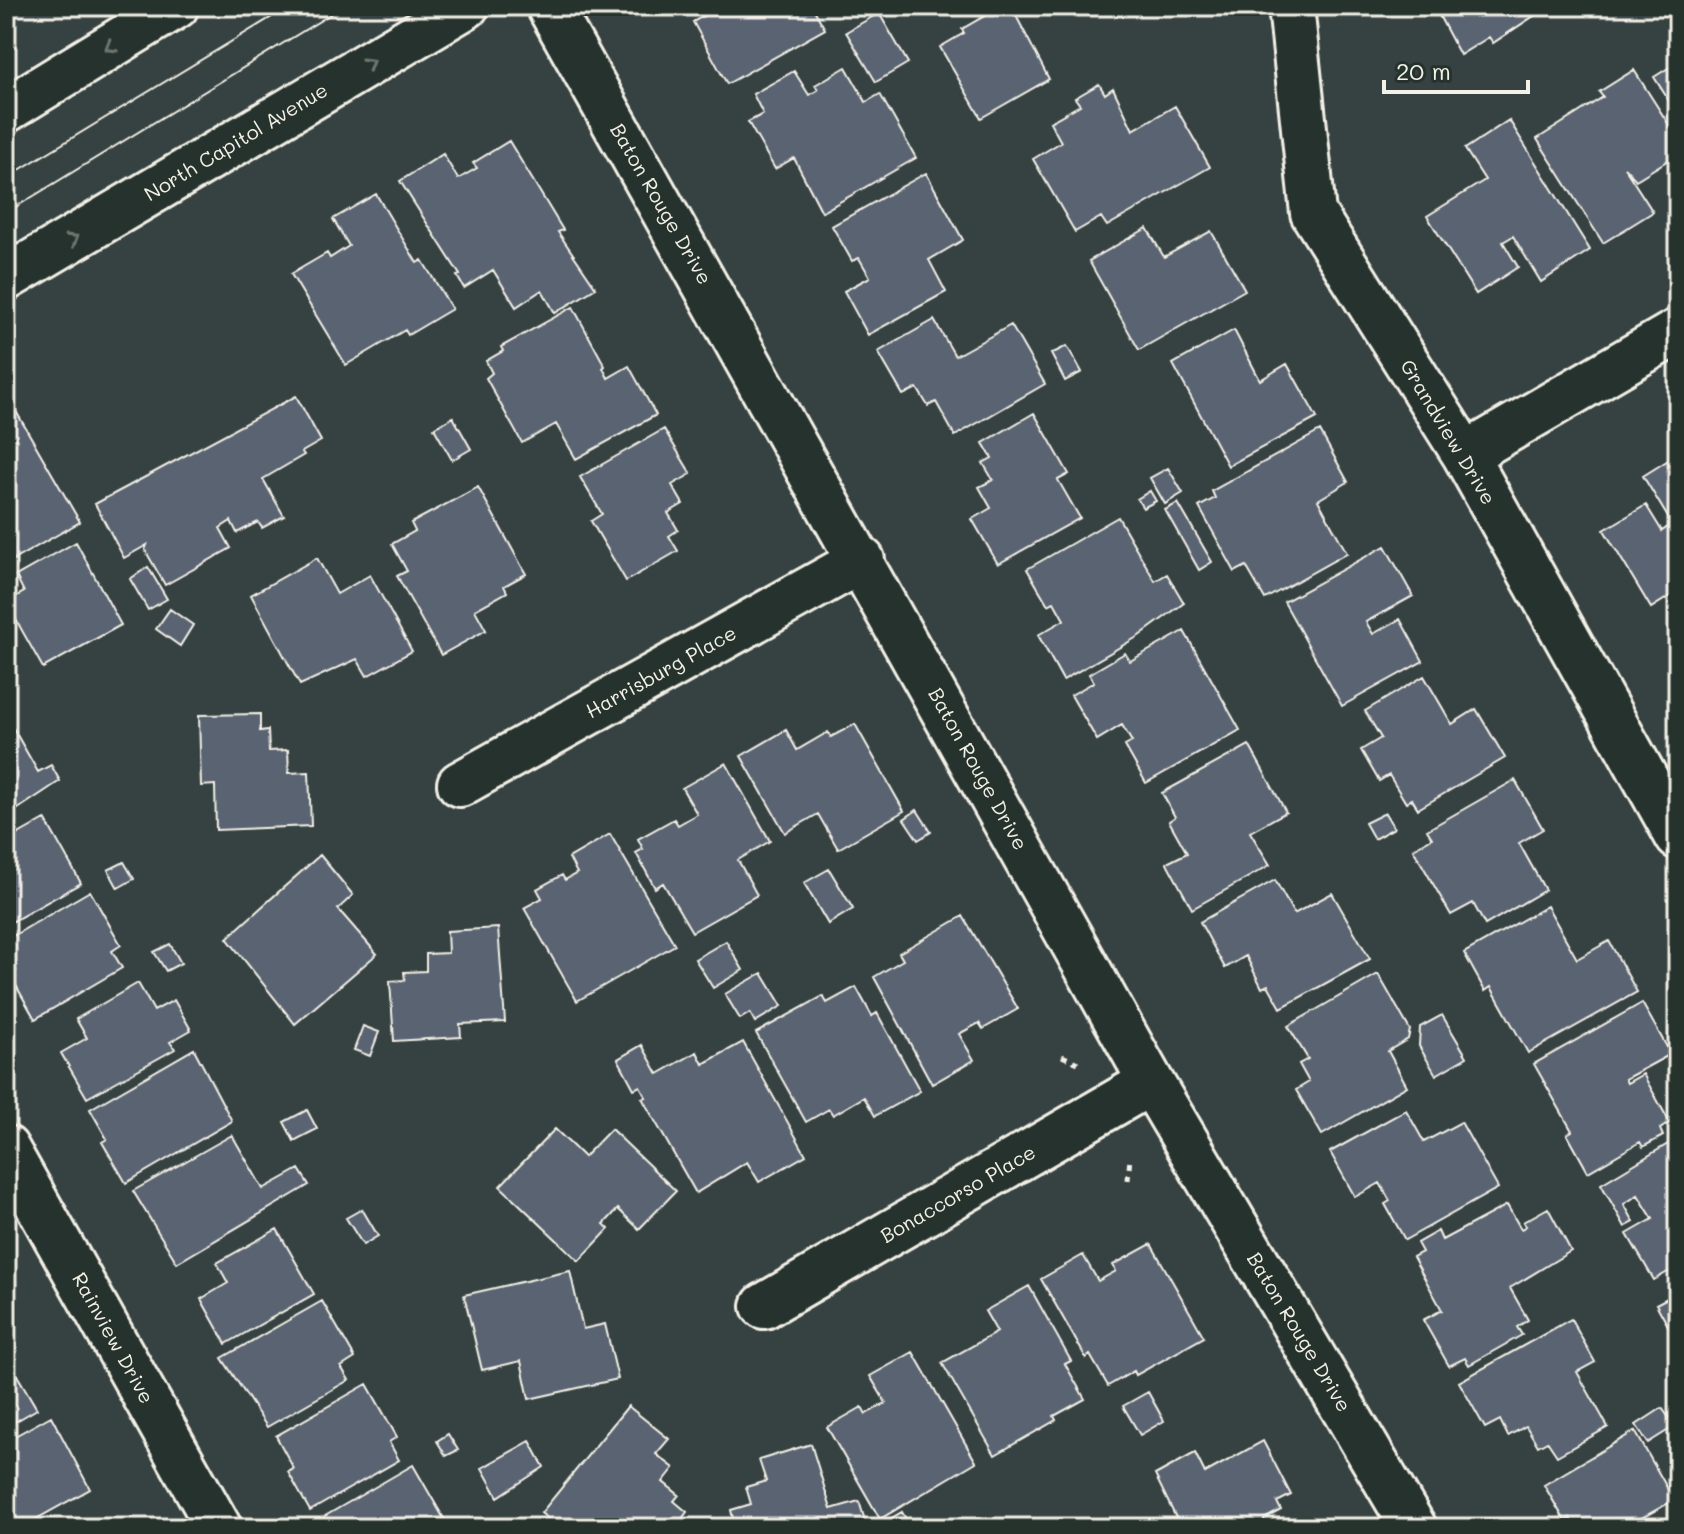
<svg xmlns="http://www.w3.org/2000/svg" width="1684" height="1534" viewBox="0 0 1684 1534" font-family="Mali,sans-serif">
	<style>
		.building { fill: #5a6472; stroke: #f4f1e8; stroke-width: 2 }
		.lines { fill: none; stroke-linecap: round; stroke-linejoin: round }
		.minor-casing { stroke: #f4f1e8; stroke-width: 50 }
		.major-casing { stroke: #f4f1e8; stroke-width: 50 }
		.path { stroke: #f4f1e8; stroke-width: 5; stroke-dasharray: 6 6; stroke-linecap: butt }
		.minor { stroke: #26332d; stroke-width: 44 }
		.major { stroke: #26332d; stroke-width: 44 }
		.tram { stroke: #f4f1e8; stroke-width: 2 }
		.oneway { stroke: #6e766e }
		.labels { text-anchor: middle; stroke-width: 8; stroke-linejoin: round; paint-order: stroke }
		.street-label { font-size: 20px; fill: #f4f1e8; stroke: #26332d }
	</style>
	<rect width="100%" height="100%" fill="#364242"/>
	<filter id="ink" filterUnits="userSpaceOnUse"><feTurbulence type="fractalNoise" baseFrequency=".0125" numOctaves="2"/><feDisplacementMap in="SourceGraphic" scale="16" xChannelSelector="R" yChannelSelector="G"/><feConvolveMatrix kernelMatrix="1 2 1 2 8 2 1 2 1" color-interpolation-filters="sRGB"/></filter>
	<g filter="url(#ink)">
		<path class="building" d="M721 6H812L825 29 727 84 693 22Z
			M1002 6H1011L1049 79 981 118 940 47 964 33 962 29Z
			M1434 6H1549L1493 43 1489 37 1460 55Z
			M879 13 908 63 876 82 846 32Z
			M1678 62V115L1654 77Z
			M846 67 866 102 880 94 916 158 822 212 794 158 775 169 748 122 763 114 753 94 794 71 809 95 818 90 815 85Z
			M1634 70 1678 139V154L1636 180 1624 167 1653 212 1603 243 1537 139 1603 97 1599 92Z
			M1099 84 1105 94 1113 88 1133 130 1175 106 1210 167 1107 226 1101 217 1075 232 1033 159 1061 142 1050 122 1080 105 1075 98Z
			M1509 120 1590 250 1541 282 1513 236 1503 242 1518 267 1476 294 1427 216 1485 180 1465 149Z
			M509 141 563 230 558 232 596 288 555 313 542 290 516 307 493 270 464 288 457 276 460 275 400 181 443 154 458 179 477 168 473 163Z
			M926 173 963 240 929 260 946 292 868 335 844 291 870 277 859 258 852 261 832 226Z
			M376 194 417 263 422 260 452 309 408 335 405 330 346 365 291 274 327 253 330 258 349 246 333 219Z
			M1147 228 1164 257 1211 231 1245 290 1139 350 1089 261Z
			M573 307 605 366 603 368 608 378 629 366 656 415 576 459 556 424 522 443 486 378 492 373 486 361 503 351 501 347Z
			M934 320 955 356 1011 325 1045 384 955 436 936 402 928 406 917 388 903 395 878 352Z
			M1234 330 1260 380 1287 364 1317 418 1228 466 1173 364Z
			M1067 346 1082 372 1065 381 1051 354Z
			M6 394 80 522 6 564Z
			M296 396 321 441 302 452 304 455 263 479 284 516 262 528 258 522 237 533 231 521 220 528 231 548 165 585 145 550 147 545 124 558 95 504Z
			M1034 413 1069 474 1058 480 1080 518 998 564 972 519 991 508 979 487 993 480 983 463 992 458 983 443Z
			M453 417 471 449 452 460 434 428Z
			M664 429 691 474 672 485 683 504 668 513 678 530 669 536 678 551 626 581 591 521 602 514 580 477Z
			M1320 431 1348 482 1318 500 1347 553 1265 599 1246 566 1235 572 1199 507 1215 498 1212 491Z
			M1678 454V591L1651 608 1604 530 1646 505 1662 531 1672 524 1643 476Z
			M1168 468 1183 493 1165 504 1150 478Z
			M478 487 526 574 504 586 507 592 475 610 486 630 441 655 397 576 407 571 392 544 415 531 411 523Z
			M1150 491 1156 501 1143 508 1137 499Z
			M1178 503 1212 562 1199 570 1165 510Z
			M1118 517 1155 581 1167 574 1184 603 1139 636 1063 680 1038 635 1064 620 1054 602 1048 605 1027 569Z
			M76 542 121 625 43 668 6 602 24 592 16 576Z
			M1385 546 1413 596 1366 622 1373 634 1400 619 1423 661 1342 706 1284 602Z
			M317 558 337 594 370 575 412 651 367 676 357 659 300 685 251 595Z
			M148 567 167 599 148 610 130 579Z
			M170 609 193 625 180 646 156 629Z
			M1184 631 1240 730 1146 783 1125 746 1132 742 1122 725 1097 740 1071 695 1094 682 1089 674 1125 653 1130 661Z
			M1424 676 1452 724 1476 709 1505 758 1418 809 1412 799 1406 803 1389 775 1379 781 1361 750 1381 738 1365 711Z
			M260 714V731L268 730 269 751 288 750 289 773 309 772 311 826 216 830 215 785 201 786 199 715Z
			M9 721 38 772 51 765 60 781 6 817V723Z
			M855 724 904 811 838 849 818 814 785 833 741 756 786 730 797 750 828 732 831 737Z
			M1249 745 1286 812 1250 832 1270 865 1192 909 1167 863 1187 853 1169 821 1175 817 1162 793Z
			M726 763 770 841 738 860 757 895 692 932 663 883 655 888 636 853 643 849 638 839 674 819 678 825 697 814 682 788Z
			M1515 780 1543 829 1519 843 1545 890 1485 925 1473 903 1451 915 1413 849 1432 838 1427 830Z
			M917 810 931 832 918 840 904 819Z
			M1385 813 1394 828 1374 839 1365 823Z
			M45 819 81 883 6 925V841Z
			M610 834 675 945 577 1001 524 908 542 898 537 889 562 875 565 880 577 873 569 858Z
			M320 855 353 895 338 909 377 954 295 1024 227 938Z
			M124 862 134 879 118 888 108 870Z
			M829 869 853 909 828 924 804 883Z
			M1275 880 1294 914 1332 893 1370 959 1281 1008 1268 985 1262 988 1246 956 1225 968 1200 922Z
			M90 891 121 945 112 951 122 968 35 1019 10 975 16 971 6 954V940Z
			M1547 906 1577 959 1609 941 1637 992 1528 1053 1491 987 1485 991 1464 953Z
			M963 916 1018 1009 983 1029 979 1023 959 1034 974 1060 932 1084 874 977 903 960 899 953Z
			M498 928 505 1022 460 1024 461 1037 394 1041 390 981 405 980 404 972 426 971V954L448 953 447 931Z
			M726 941 743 970 713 988 695 959Z
			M170 944 181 963 166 971 154 952Z
			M762 973 782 1006 755 1022 750 1013 740 1019 725 994Z
			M1378 974 1410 1030 1408 1039 1388 1051 1407 1086 1322 1135 1296 1090 1309 1082 1299 1064 1308 1059 1288 1026Z
			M138 983 154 1011 174 1000 191 1030 170 1042 175 1049 87 1098 61 1053 87 1038 76 1019Z
			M856 987 872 1016 877 1013 920 1091 875 1116 864 1097 833 1115 829 1109 806 1122 756 1033 823 996 827 1003Z
			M1642 1003 1671 1054 1625 1079 1627 1083 1643 1074 1670 1123 1660 1129 1663 1136 1643 1147 1640 1142 1588 1172 1567 1134 1572 1131 1534 1064Z
			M1442 1015 1467 1057 1436 1075 1419 1046 1420 1027Z
			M363 1026 379 1032 370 1056 354 1050Z
			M743 1042 806 1155 759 1182 747 1162 696 1193 642 1098 646 1097 640 1086 634 1089 618 1059 642 1045 658 1074 697 1052 703 1064Z
			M194 1049 232 1121 126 1183 102 1142 107 1139 90 1109Z
			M307 1110 317 1129 294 1141 284 1122Z
			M1406 1110 1424 1142 1461 1122 1498 1188 1405 1240 1385 1204 1390 1201 1380 1183 1355 1197 1330 1152Z
			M555 1129 584 1157 611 1129 676 1191 639 1229 618 1209 604 1224 609 1229 579 1261 500 1186Z
			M232 1135 263 1189 299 1169 309 1185 177 1263 133 1191Z
			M1678 1138V1266L1654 1280 1627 1234 1653 1219 1638 1195 1624 1204 1634 1222 1625 1227 1601 1184Z
			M1507 1205 1521 1229 1526 1226 1523 1222 1548 1208 1571 1251 1510 1288 1528 1320 1517 1327 1522 1335 1469 1365 1465 1358 1449 1366 1423 1320 1442 1310 1413 1257 1422 1252 1417 1243 1438 1231 1442 1240Z
			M362 1209 378 1236 363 1245 346 1218Z
			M277 1229 314 1294 226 1344 201 1299 228 1283 217 1263Z
			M1151 1244 1204 1337 1136 1375 1134 1371 1108 1386 1090 1355 1086 1358 1041 1279 1083 1255 1098 1281 1116 1271 1113 1265Z
			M570 1271 583 1329 605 1324 618 1379 529 1399 521 1361 482 1370 464 1295Z
			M1678 1285V1329L1672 1333 1656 1304 1675 1294 1672 1289Z
			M1029 1286 1071 1361 1065 1364 1085 1399 1054 1416 1056 1420 995 1455 942 1363 997 1332 985 1311Z
			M322 1301 355 1358 341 1367 349 1380 267 1427 222 1358Z
			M1571 1319 1595 1362 1577 1372 1608 1427 1557 1456 1547 1441 1538 1446 1526 1426 1508 1436 1500 1420 1485 1428 1459 1382Z
			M913 1352 976 1462 880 1519 827 1427 862 1407 866 1414 886 1403 870 1376Z
			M14 1370 37 1409 6 1427V1374Z
			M367 1384 397 1437 389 1442 399 1460 310 1511 288 1472 294 1469 276 1436Z
			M1148 1392 1164 1421 1140 1435 1123 1406Z
			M628 1406 669 1439 656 1454 674 1468 663 1482 679 1495 674 1501 687 1512 675 1528H551L547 1525 551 1521 541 1513Z
			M1662 1408 1675 1426 1648 1443 1636 1425Z
			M51 1416 90 1489 20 1528H6V1441Z
			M1635 1431 1674 1500 1640 1519 1645 1528H1575L1570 1518 1565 1521 1544 1485Z
			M448 1434 458 1450 446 1456 437 1441Z
			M530 1441 544 1467 498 1497 482 1468Z
			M1263 1441 1291 1495 1277 1502 1281 1510 1264 1519 1269 1528H1181L1155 1475 1195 1453 1205 1473Z
			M811 1444 831 1509 859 1501 866 1524 853 1528H720L719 1523 733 1519 731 1510 751 1504 746 1487 766 1481 759 1460Z
			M413 1465 447 1524 441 1528H316L313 1523Z
			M902 1512 911 1528H879L878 1526Z"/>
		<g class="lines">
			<g class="minor-casing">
				<path id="minor" d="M549 6 1151 1082 1414 1528
					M1291 6 1313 213 1465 455 1678 837
					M1465 455 1678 331
					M460 784 862 560
					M6 1148 219 1528
					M764 1306 1151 1082"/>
			</g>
			<g class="major-casing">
				<path id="major" d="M6 110 176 6
					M6 278 466 6"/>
			</g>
			<path class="path" d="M1062 1056 1078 1063
				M1128 1180 1130 1158"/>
			<use href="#minor" class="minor"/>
			<use href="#major" class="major"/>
			<path class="tram" d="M6 178 290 6
				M6 213 344 6"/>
		</g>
		<defs><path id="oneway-chevron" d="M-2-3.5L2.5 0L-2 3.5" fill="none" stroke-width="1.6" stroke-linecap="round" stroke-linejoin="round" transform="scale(2)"/></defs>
		<g class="oneway">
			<use href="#oneway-chevron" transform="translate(110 47) rotate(149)"/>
			<use href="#oneway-chevron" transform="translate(369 63) rotate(-31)"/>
			<use href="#oneway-chevron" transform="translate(73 239) rotate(-31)"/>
		</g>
	</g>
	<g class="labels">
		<g class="street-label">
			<text transform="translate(236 142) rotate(-31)" y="7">North Capitol Avenue</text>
			<text transform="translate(661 204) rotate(60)" y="7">Baton Rouge Drive</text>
			<text transform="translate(1448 432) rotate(59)" y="7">Grandview Drive</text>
			<text transform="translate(661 672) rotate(-29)" y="7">Harrisburg Place</text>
			<text transform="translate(978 769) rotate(61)" y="7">Baton Rouge Drive</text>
			<text transform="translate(958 1194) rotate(-30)" y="7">Bonaccorso Place</text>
			<text transform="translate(1299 1332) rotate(59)" y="7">Baton Rouge Drive</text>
			<text transform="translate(113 1338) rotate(61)" y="7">Rainview Drive</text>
		</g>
	</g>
	<rect width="1684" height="1534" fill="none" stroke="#26332d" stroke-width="32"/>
	<rect x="16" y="16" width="1652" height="1502" fill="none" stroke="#f4f1e8" stroke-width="3" filter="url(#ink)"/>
	<path d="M1384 80v12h144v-12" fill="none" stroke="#f4f1e8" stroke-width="4"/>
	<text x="1396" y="80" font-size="24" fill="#f4f1e8" stroke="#26332d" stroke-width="6" paint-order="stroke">20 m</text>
</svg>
